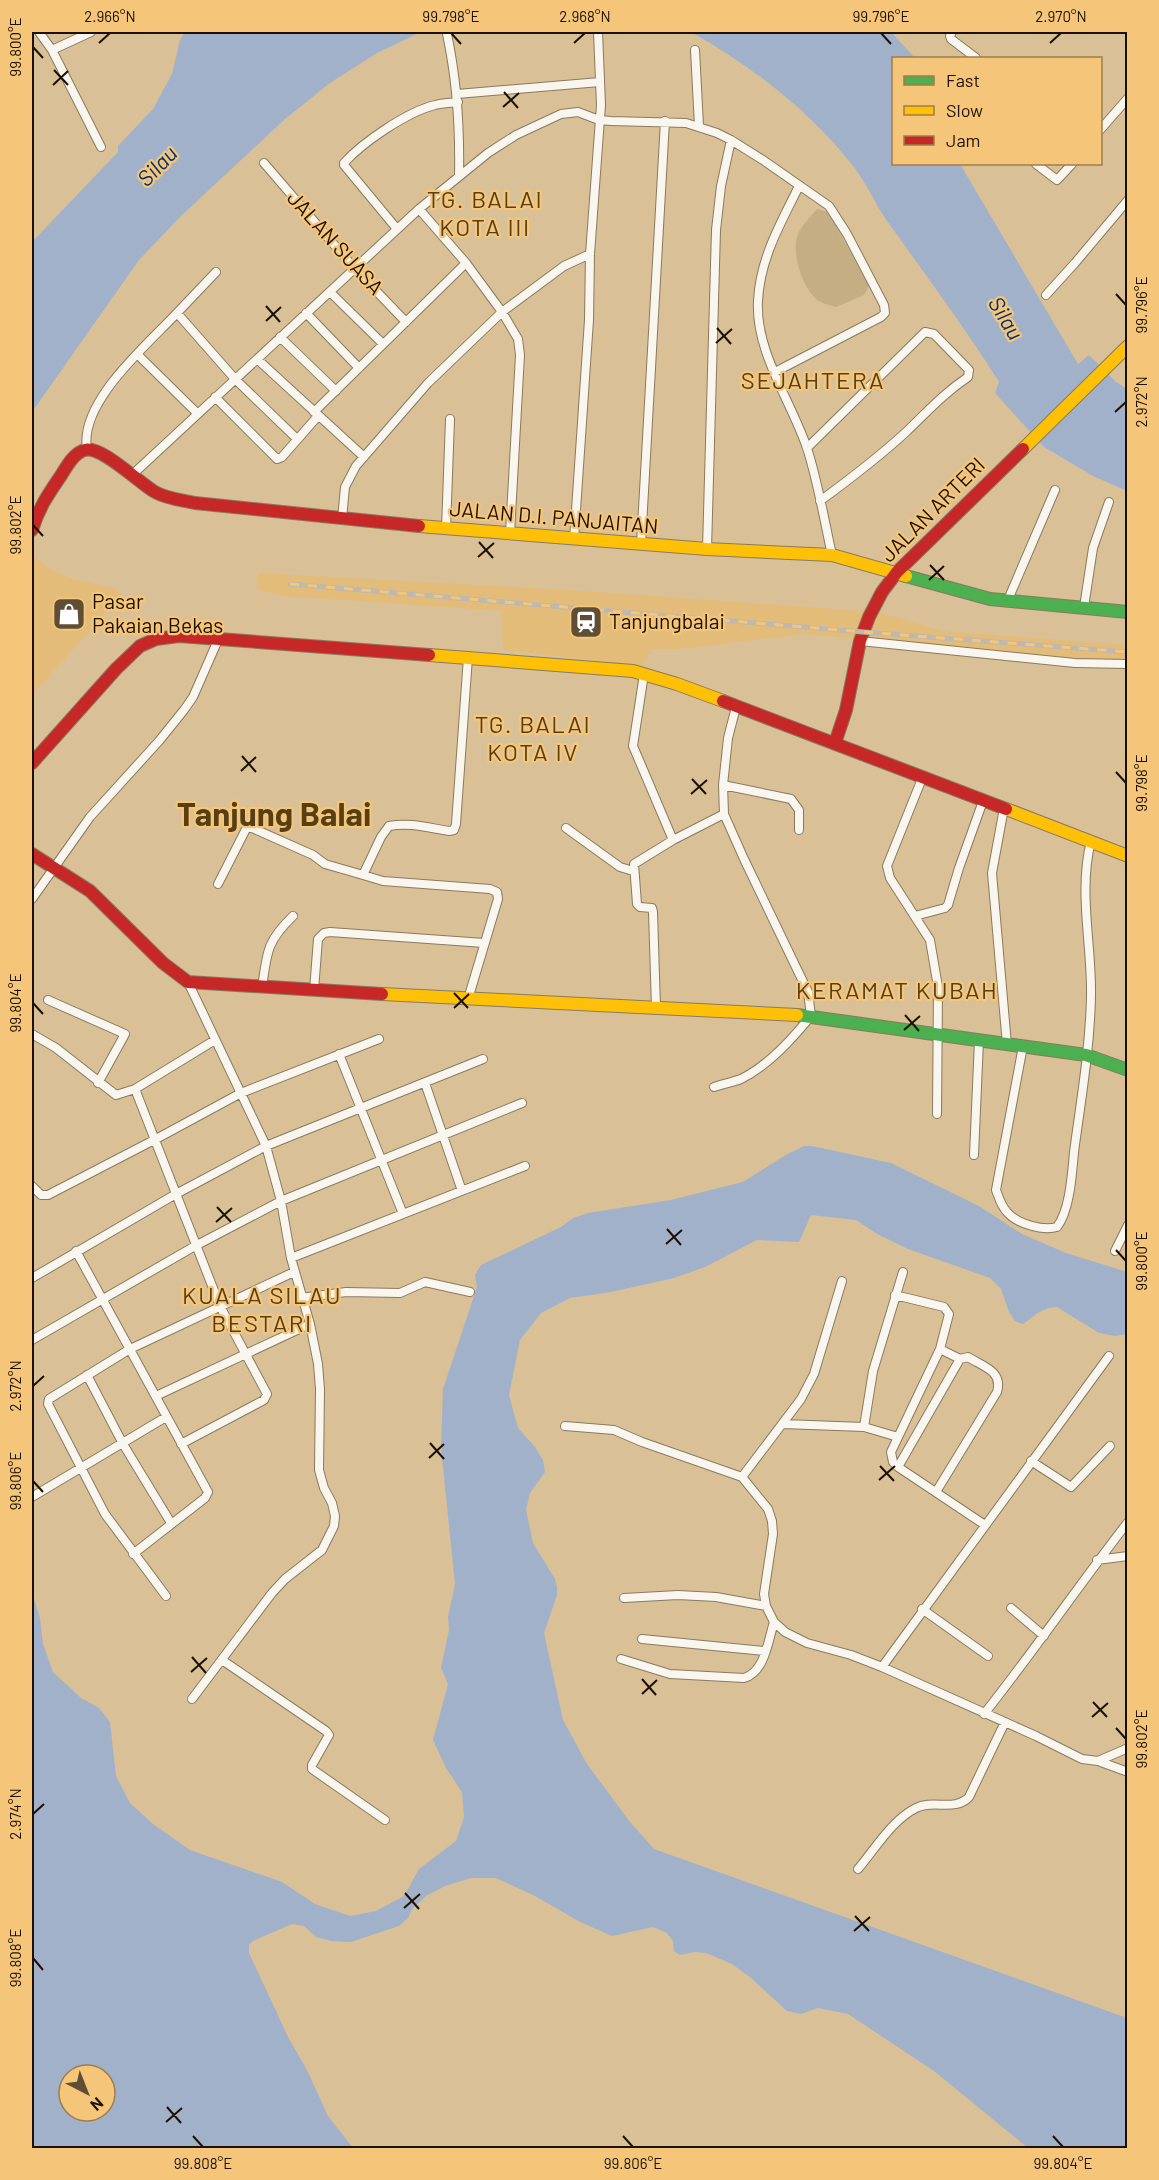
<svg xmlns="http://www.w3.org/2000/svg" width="1159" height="2180" viewBox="0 0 1159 2180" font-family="Barlow,sans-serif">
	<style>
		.built { fill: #e3bc7a }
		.green { fill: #c5ad84 }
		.water { fill: #a1b1ca; fill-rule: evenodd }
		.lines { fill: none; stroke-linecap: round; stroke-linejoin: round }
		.street-casing { stroke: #897a5f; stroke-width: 10 }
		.fast-casing { stroke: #897a5f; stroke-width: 14 }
		.slow-casing { stroke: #897a5f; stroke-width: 14 }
		.jam-casing { stroke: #897a5f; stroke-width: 14 }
		.street { stroke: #f9f6ef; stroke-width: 8 }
		.fast { stroke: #4caf50; stroke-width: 12 }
		.slow { stroke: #ffc107; stroke-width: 12 }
		.jam { stroke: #c62828; stroke-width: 12 }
		.rail-casing { stroke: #bfb8ae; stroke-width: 5 }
		.rail { stroke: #f5c67a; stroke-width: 3; stroke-dasharray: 9; stroke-linecap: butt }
		.ticks { fill: none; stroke: #1d1000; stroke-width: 2 }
		.labels { text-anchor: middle; stroke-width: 4.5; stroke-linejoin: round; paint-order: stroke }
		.street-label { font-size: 21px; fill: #1d1000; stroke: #f5c67a }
		.poi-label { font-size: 21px; fill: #1d1000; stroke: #f5c67a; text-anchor: start }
		.water-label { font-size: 22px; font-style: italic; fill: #05306d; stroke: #f5c67a }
		.quarter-label { font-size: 24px; letter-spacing: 1.5px; fill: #563e15; stroke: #f5c67a }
		.town-label { font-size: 33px; font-weight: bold; fill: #563e15; stroke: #f5c67a }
		.neatline { fill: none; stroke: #1d1000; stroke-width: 2 }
		.ticks-label { font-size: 15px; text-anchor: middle; fill: #1d1000 }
	</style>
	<rect width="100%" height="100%" fill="#d9c096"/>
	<path class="built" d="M32 553 48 568 73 579 113 588 122 595 32 695Z
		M258 573 567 590 879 612 942 631 1127 645V664L804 634 679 649H651L643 666 503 650 502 611 285 596 258 590Z"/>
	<path class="green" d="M817 209 828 212 869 286 864 295 836 307C830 305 819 303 815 298 801 285 790 248 799 232 803 224 811 216 817 209Z"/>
	<path class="water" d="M185 32H421L377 53 330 83 285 119 180 217 139 260 32 412V242L118 152V146L153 109 172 74 180 40Z
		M691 32H891L915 58H894V164H960L1078 364 1089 355 1116 382 1127 389V491L1093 476 1044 447 995 393 999 382C965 328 927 277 890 225 876 207 868 185 854 167 811 112 752 66 691 32Z
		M804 1146H812L891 1163 979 1206 1022 1234 1066 1253 1127 1272V1334L1115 1336 1099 1333 1057 1307C1043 1307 1034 1316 1023 1324L1015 1321 1009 1312 1001 1289 990 1278 908 1249 877 1234 856 1220 811 1215 799 1242 757 1240 705 1267 674 1278 611 1292 570 1298 541 1313 520 1340 509 1395 518 1428 535 1447 543 1460 545 1472 530 1493 526 1510 533 1543 555 1579 557 1587V1595L544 1633 563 1720 587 1764 630 1822 654 1849 1127 2018V2148H1028L934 2071 848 2014 818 2008 801 2014 787 2011 751 1978 732 1964 706 1953 694 1952 680 1955 674 1951 673 1941 667 1933 653 1927 612 1936 580 1922 535 1896 496 1878H471L445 1886 426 1896 412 1909 408 1918 399 1926 351 1942 331 1941 316 1937 304 1926 292 1924 253 1941 249 1945V1953L289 2039 307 2070 328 2116 353 2148H32V1592L40 1618 43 1644 53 1672 81 1698 99 1708 110 1722 116 1776 130 1803 153 1824 190 1850 282 1882 315 1904 350 1916 376 1911 404 1896 419 1869 456 1841 464 1817 462 1792 446 1768 433 1740 448 1684 441 1668 449 1630 448 1617 455 1584 441 1448 443 1389 477 1287 475 1275 481 1265 561 1227 573 1218 588 1213 671 1200 743 1182 784 1156ZM69 2075H105V2111H69Z"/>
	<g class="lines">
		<g class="street-casing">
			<path id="street" d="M39 32 52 50 101 147
				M952 32 950 36 951 39 976 58
				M447 34C457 81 460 127 459 175
				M52 50 91 32
				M695 50 699 126
				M457 94 600 82
				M1100 130 1128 98
				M264 163 355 269 406 322
				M1036 164 1057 180 1072 164
				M799 186C781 223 760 258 758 301 755 351 791 401 807 448 818 482 824 519 832 555
				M419 209 466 263 502 312 518 339 520 355 510 533
				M397 229 344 165V163C363 142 407 112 435 105 442 103 450 103 458 102
				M330 292 383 344
				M1046 295 1075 263 1128 200
				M177 313 216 272
				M306 313 359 368
				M280 337 336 391
				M137 354 198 414
				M257 359 364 457
				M215 397 277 459 282 457 318 416
				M314 412 466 263
				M807 448 925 332 934 334 969 370 968 377C944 393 927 412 906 432 879 457 850 479 820 501
				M87 449C79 402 147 345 177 313L235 379 297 439
				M132 475 419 209 488 153 516 135 561 114 578 112 599 120 611 121 686 123 717 133 731 140 763 160 829 206 847 234 884 305 885 313 881 317 775 372
				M342 519 345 487 356 466 428 383 502 312 564 266 590 254
				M446 529 450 419
				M574 539 589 320 590 254 601 105 598 32
				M641 544 665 121
				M707 549 716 230 721 186 731 140
				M1007 602 1055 490
				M1084 607 1093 548 1109 502
				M860 641 1075 663 1128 664
				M644 674 633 746 673 840
				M923 776 887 866 890 878 930 940 938 987 937 1114
				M723 785 791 799 799 810V830
				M1004 808 992 873 1007 1045
				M566 828 620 867 633 871
				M218 884 246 829 250 827 313 855 325 864 363 875
				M32 899 90 817 159 741 184 710 193 697 218 640
				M915 916 945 908 948 905 959 868 983 801
				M188 982 266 1146 281 1201 291 1258 310 1324 318 1364 320 1389 319 1470 324 1488 332 1503 335 1516 334 1526 322 1550 285 1579 272 1593 192 1699
				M262 988C267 953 266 942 293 916
				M314 990 318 939 324 933 330 932 484 943
				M468 999 498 899 497 892 490 889 383 881 363 875 381 837 389 826C410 822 429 828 449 831L454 830 456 824 468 657
				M48 1000 125 1034 98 1083
				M656 1008 653 912 652 908 640 907 637 904 634 864 673 840 724 814
				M32 1034 56 1048 116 1095 135 1089 215 1040
				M1023 1046 996 1190C999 1198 1001 1206 1007 1212 1017 1224 1043 1231 1057 1227 1070 1210 1072 1174 1074 1152 1081 1100 1090 1048 1091 996 1092 944 1078 892 1091 841
				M339 1054 403 1214
				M425 1083 462 1191
				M714 1087C723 1084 733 1082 741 1079 769 1065 792 1039 811 1016L808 992 744 859 724 814 723 785 728 738 736 707
				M135 1089 220 1306 267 1394 264 1400 181 1444
				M974 1155 979 1040
				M32 1186 41 1195H48L156 1139 241 1093 379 1039
				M76 1251 208 1492 205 1498 133 1554
				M1115 1251 1128 1225
				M291 1258 525 1166
				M32 1278 176 1194 266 1146 483 1059
				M895 1295 944 1307 949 1314 940 1349 891 1452 893 1462 898 1467 985 1525
				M301 1298 346 1292 400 1293 425 1282 470 1292
				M32 1340 195 1246 281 1201 522 1103
				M940 1349 960 1359
				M87 1375 123 1444 171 1523
				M156 1396 310 1324
				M783 1424 864 1427 898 1437
				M565 1426 614 1430 642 1442 742 1477 768 1509 772 1521 773 1534 764 1594 766 1606 774 1622 785 1632 807 1643 851 1655 882 1667 1036 1736 1082 1759 1098 1761 1128 1748
				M864 1427 873 1371 903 1272
				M1031 1461 1071 1487 1110 1446
				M898 1467 960 1359 968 1357C984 1367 1003 1371 997 1392L936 1492
				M742 1477 801 1399 814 1374 842 1281
				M32 1497 166 1417
				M1097 1560 1128 1556
				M166 1596 105 1514 48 1404 49 1399 130 1349 294 1272
				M624 1598 678 1595 716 1597 766 1606
				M1011 1608 1044 1636
				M922 1609 988 1656
				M642 1639 765 1651
				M621 1659 670 1674 744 1678C765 1672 768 1641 774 1622
				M222 1660 326 1731 329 1735 312 1765V1769L385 1820
				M882 1667 1109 1356
				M984 1714C1034 1651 1079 1585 1128 1522
				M1098 1761 1128 1772
				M858 1869C875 1849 892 1820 916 1808 933 1799 955 1812 969 1797L1005 1722"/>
		</g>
		<g class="fast-casing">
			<path id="fast" d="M906 576 990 599 1128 612
				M797 1015 1086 1055 1128 1070"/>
		</g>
		<g class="slow-casing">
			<path id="slow" d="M1023 449 1128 346
				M419 526 707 549 832 555 906 576
				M429 655 633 671 677 684 723 701
				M1006 809 1128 856
				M382 994 797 1015"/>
		</g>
		<g class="jam-casing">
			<path id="jam" d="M32 530C39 508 47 496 60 477 66 468 73 453 85 450 101 445 139 483 155 492 167 499 182 500 195 503L419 526
				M723 701 1006 809
				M835 743 846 710 860 641 869 617 882 592 897 572 1023 449
				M32 763 116 669 140 646 156 639 179 636 429 655
				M32 854 90 891 163 963 188 982 382 994"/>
		</g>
		<use href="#street" class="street"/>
		<use href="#fast" class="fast"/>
		<use href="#slow" class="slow"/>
		<use href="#jam" class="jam"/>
		<g class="rail-casing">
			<path id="rail" d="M290 584 863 632 1128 652"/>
		</g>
		<use href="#rail" class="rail"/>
	</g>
	<path class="ticks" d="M451 33 461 44M881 33 891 44M99 43 110 33M574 43 585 33M1050 43 1061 33M33 47 43 58M54 70 68 85M53 85 68 71M504 92 518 108M503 107 519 93M1116 294 1126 305M266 306 280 322M266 321 281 307M717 328 731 344M716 343 732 329M1115 412 1126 402M33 525 43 536M479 542 493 558M478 557 494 543M930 565 944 580M929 580 944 566M242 756 256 772M241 771 256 757M1116 772 1126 783M692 779 706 794M691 794 707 780M454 993 468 1008M33 1003 43 1014M454 1008 469 994M905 1015 919 1031M904 1030 920 1016M217 1207 231 1222M216 1222 232 1208M667 1229 681 1245M666 1244 682 1230M1116 1250 1126 1261M33 1386 44 1376M430 1443 444 1459M429 1458 444 1444M880 1466 894 1481M879 1480 895 1466M33 1481 43 1492M192 1657 206 1673M191 1672 207 1658M642 1679 656 1695M642 1694 657 1680M1093 1702 1107 1717M1092 1717 1108 1703M1116 1728 1126 1739M33 1814 44 1804M405 1893 419 1909M404 1908 420 1894M855 1916 869 1931M854 1931 870 1917M33 1958 43 1970M167 2107 181 2123M166 2122 182 2108M193 2136 203 2147M623 2136 633 2147M1053 2136 1063 2147"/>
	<defs>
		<g id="shop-square" transform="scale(1.725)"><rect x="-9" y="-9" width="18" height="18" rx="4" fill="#5f4e34" stroke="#f5c67a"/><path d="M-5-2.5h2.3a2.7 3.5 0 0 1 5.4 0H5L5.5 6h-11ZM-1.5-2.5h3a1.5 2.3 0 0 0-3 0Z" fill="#fff"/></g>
		<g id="station-square" transform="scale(1.725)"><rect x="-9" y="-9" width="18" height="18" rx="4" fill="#5f4e34" stroke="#f5c67a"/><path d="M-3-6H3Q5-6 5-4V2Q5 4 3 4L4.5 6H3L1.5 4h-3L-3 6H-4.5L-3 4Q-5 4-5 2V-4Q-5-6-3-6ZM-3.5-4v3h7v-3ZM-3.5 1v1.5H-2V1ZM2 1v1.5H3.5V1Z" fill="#fff"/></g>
	</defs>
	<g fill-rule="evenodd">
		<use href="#shop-square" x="69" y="614"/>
		<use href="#station-square" x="586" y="622"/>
	</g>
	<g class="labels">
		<g class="street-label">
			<text transform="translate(335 243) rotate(48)" y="7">JALAN SUASA</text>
			<text transform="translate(933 510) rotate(-45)" y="7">JALAN ARTERI</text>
			<text transform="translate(554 518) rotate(5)" y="7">JALAN D.I. PANJAITAN</text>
		</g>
		<g class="poi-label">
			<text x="92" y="609">Pasar<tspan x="92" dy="24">Pakaian Bekas</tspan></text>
			<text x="609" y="629">Tanjungbalai</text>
		</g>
		<g class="water-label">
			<text transform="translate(157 166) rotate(-46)" y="8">Silau</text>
			<text transform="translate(1006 318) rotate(59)" y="8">Silau</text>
		</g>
		<g class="quarter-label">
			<text x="485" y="208">TG. BALAI<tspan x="485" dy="28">KOTA III</tspan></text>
			<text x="813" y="389">SEJAHTERA</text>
			<text x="533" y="733">TG. BALAI<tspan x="533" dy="28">KOTA IV</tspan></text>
			<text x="897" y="999">KERAMAT KUBAH</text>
			<text x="262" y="1304">KUALA SILAU<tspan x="262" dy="28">BESTARI</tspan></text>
		</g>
		<g class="town-label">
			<text x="274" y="826">Tanjung Balai</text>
		</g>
	</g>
	<rect width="1159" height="2180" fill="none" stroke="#f5c67a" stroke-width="66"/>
	<rect x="892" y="57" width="210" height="108" fill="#f5c67a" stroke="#9f7d49" stroke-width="1.5"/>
	<rect x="904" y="76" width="30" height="9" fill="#4caf50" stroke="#9f7d49" stroke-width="1.5"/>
	<text x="946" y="87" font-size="18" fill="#1d1000">Fast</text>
	<rect x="904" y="106" width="30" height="9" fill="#ffc107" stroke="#9f7d49" stroke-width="1.5"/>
	<text x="946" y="117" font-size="18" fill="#1d1000">Slow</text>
	<rect x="904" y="136" width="30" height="9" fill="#c62828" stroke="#9f7d49" stroke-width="1.5"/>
	<text x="946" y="147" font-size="18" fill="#1d1000">Jam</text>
	<g transform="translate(87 2093) rotate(138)"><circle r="28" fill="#f5c67a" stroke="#9f7d49" stroke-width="1.5"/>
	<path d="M0-4.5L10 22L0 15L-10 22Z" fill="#5f4e34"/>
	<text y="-9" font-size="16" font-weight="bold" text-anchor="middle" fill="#1d1000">N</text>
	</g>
	<rect x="33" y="33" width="1093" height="2114" class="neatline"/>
	<g class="ticks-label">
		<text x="110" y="22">2.966°N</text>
		<text x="451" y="22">99.798°E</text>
		<text x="585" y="22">2.968°N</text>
		<text x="881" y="22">99.796°E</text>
		<text x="1061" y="22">2.970°N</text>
		<text transform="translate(16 47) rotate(-90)" y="5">99.800°E</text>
		<text transform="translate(1142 305) rotate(-90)" y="5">99.796°E</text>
		<text transform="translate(1142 402) rotate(-90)" y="5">2.972°N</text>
		<text transform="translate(16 525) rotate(-90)" y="5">99.802°E</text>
		<text transform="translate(1142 783) rotate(-90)" y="5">99.798°E</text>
		<text transform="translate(16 1003) rotate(-90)" y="5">99.804°E</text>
		<text transform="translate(1142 1261) rotate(-90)" y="5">99.800°E</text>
		<text transform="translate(16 1386) rotate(-90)" y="5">2.972°N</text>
		<text transform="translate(16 1481) rotate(-90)" y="5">99.806°E</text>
		<text transform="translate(1142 1739) rotate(-90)" y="5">99.802°E</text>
		<text transform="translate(16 1814) rotate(-90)" y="5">2.974°N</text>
		<text transform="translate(16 1958) rotate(-90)" y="5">99.808°E</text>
		<text x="203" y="2169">99.808°E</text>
		<text x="633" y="2169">99.806°E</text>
		<text x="1063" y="2169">99.804°E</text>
	</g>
</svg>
